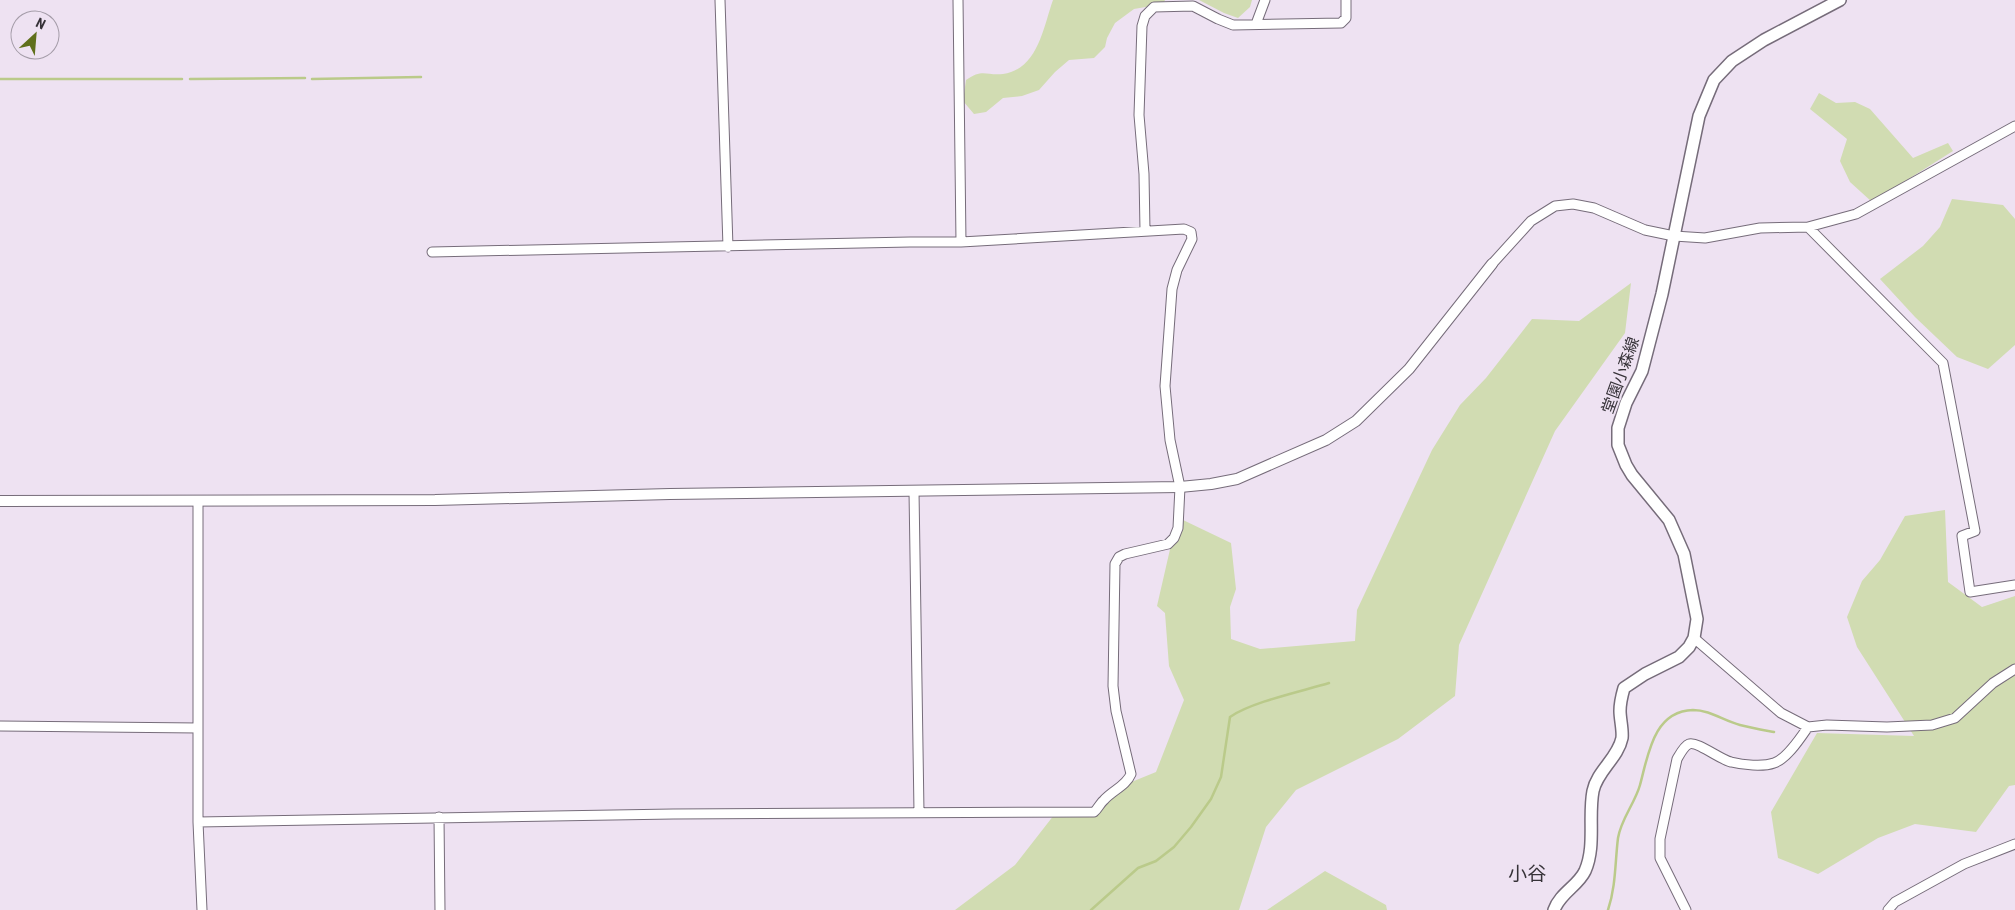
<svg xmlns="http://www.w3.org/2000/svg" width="2015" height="910" viewBox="0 0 2015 910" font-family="'Roboto Condensed','Noto Sans JP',sans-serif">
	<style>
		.green { fill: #d1dcb2 }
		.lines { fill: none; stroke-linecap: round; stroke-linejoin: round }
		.stream { stroke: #baca8a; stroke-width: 2.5 }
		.minor-casing { stroke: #766c7a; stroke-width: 11 }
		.tertiary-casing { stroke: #766c7a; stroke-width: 12 }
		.secondary-casing { stroke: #766c7a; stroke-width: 14 }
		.minor { stroke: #fff; stroke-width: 9 }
		.tertiary { stroke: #fff; stroke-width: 10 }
		.secondary { stroke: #fff; stroke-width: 11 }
		.labels { text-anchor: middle; stroke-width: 4; stroke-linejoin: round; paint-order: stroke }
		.street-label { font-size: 16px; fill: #363238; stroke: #eee2f2 }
		.quarter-label { font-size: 19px; fill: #363238; stroke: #eee2f2 }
	</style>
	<rect width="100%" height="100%" fill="#eee2f2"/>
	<path class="green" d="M1053 0H1165L1163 4 1134 9 1115 23 1107 38 1105 47 1094 58 1069 60 1055 72 1039 90 1022 96 1003 98 986 112 974 114 963 101 966 80C983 68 986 76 1003 74 1038 69 1043 28 1053 0Z
		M1199 0H1252L1250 7 1238 18 1224 13Z
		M1819 93 1836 103 1855 102 1870 109 1913 158 1948 143 1953 151 1872 202 1850 182 1840 161 1847 139 1810 109Z
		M1952 199 2003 205 2015 219V345L1988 369 1957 357 1915 317 1880 279 1923 246 1940 227Z
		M1631 283 1625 333 1555 431 1459 645 1455 696 1398 739 1296 790 1266 827 1239 910H955L1015 865 1054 815 1100 809 1129 783 1156 772 1184 700 1169 666 1165 613 1157 606 1171 545 1180 532 1183 520 1231 543 1236 589 1230 607 1231 639 1260 649 1355 641 1357 610 1432 450 1460 405 1486 378 1532 319 1579 321Z
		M1945 510 1948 582 1982 607 2015 596V785L2009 786 1976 832 1915 824 1878 838 1818 874 1778 858 1771 812 1817 733 1914 736 1857 647 1847 617 1862 581 1880 560 1905 516Z
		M1325 871 1386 905 1387 910H1267Z"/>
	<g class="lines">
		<path class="stream" d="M0 79H182
			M190 79 305 78
			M312 79 421 77
			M1091 910 1138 868 1156 861 1174 847 1191 827 1211 799 1221 777 1230 717C1251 702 1303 691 1329 683
			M1608 910C1616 886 1615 862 1618 838 1621 819 1635 803 1640 785 1648 756 1653 711 1693 710 1710 710 1724 721 1740 725 1751 728 1763 730 1774 732"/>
		<g class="minor-casing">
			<path id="minor" d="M720 0 728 247
				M958 0 961 242
				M1256 24 1265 0
				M1808 227 1943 363 1975 531 1962 536 1970 592 2015 585
				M1145 231 1144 174 1139 115 1142 26 1145 16 1154 7 1193 6 1218 19 1233 25 1341 23 1346 18V0
				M1492 264 1531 221 1555 206 1573 204 1594 208 1645 230 1674 236 1705 238 1760 228 1808 227 1856 214 2015 126
				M914 491 919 812
				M198 501V822L202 910
				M1694 638 1781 713 1808 727 1827 725 1887 727 1932 725 1955 718 1993 683 2015 669
				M0 726 198 728
				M439 817 440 910
				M198 822 673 814 1094 812C1098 809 1100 803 1104 800 1113 790 1126 786 1131 774L1116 711 1113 686 1115 564 1119 557 1125 554 1168 544 1174 538 1178 528 1180 487 1170 440 1165 386 1172 289 1177 270 1192 239 1191 232 1184 229 961 242H910L432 252
				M1686 910 1660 858V839L1677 759C1680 754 1684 746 1689 744 1697 741 1721 760 1731 762 1743 765 1763 767 1774 763 1787 759 1801 737 1808 727
				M1888 910 1895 902 1964 864 2015 844"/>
		</g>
		<g class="tertiary-casing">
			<path id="tertiary" d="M0 501 435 500 670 494 1180 487 1211 484 1237 479 1326 440 1356 421 1409 369 1492 264"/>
		</g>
		<g class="secondary-casing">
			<path id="secondary" d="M1554 910C1560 893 1578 886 1585 871 1596 846 1588 817 1593 791 1597 771 1618 758 1622 738 1623 730 1620 719 1620 711 1620 703 1622 695 1624 688L1645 674 1679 657 1689 647 1694 638 1697 619 1684 554 1669 520 1632 475 1626 465 1618 445V428L1626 403 1642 371 1662 294 1699 116 1714 80 1732 61 1764 40 1840 0"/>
		</g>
		<use href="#minor" class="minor"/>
		<use href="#tertiary" class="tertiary"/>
		<use href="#secondary" class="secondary"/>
	</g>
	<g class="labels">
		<g class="street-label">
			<text transform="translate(1620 375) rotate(-70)" y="6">堂園小森線</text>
		</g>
		<g class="quarter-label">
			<text x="1527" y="880">小谷</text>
		</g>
	</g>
	<g transform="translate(35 35) rotate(26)"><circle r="24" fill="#eee2f2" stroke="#a49ca8"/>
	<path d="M0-4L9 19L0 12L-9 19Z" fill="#60701c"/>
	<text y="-8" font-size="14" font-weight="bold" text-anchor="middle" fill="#363238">N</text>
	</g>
</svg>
